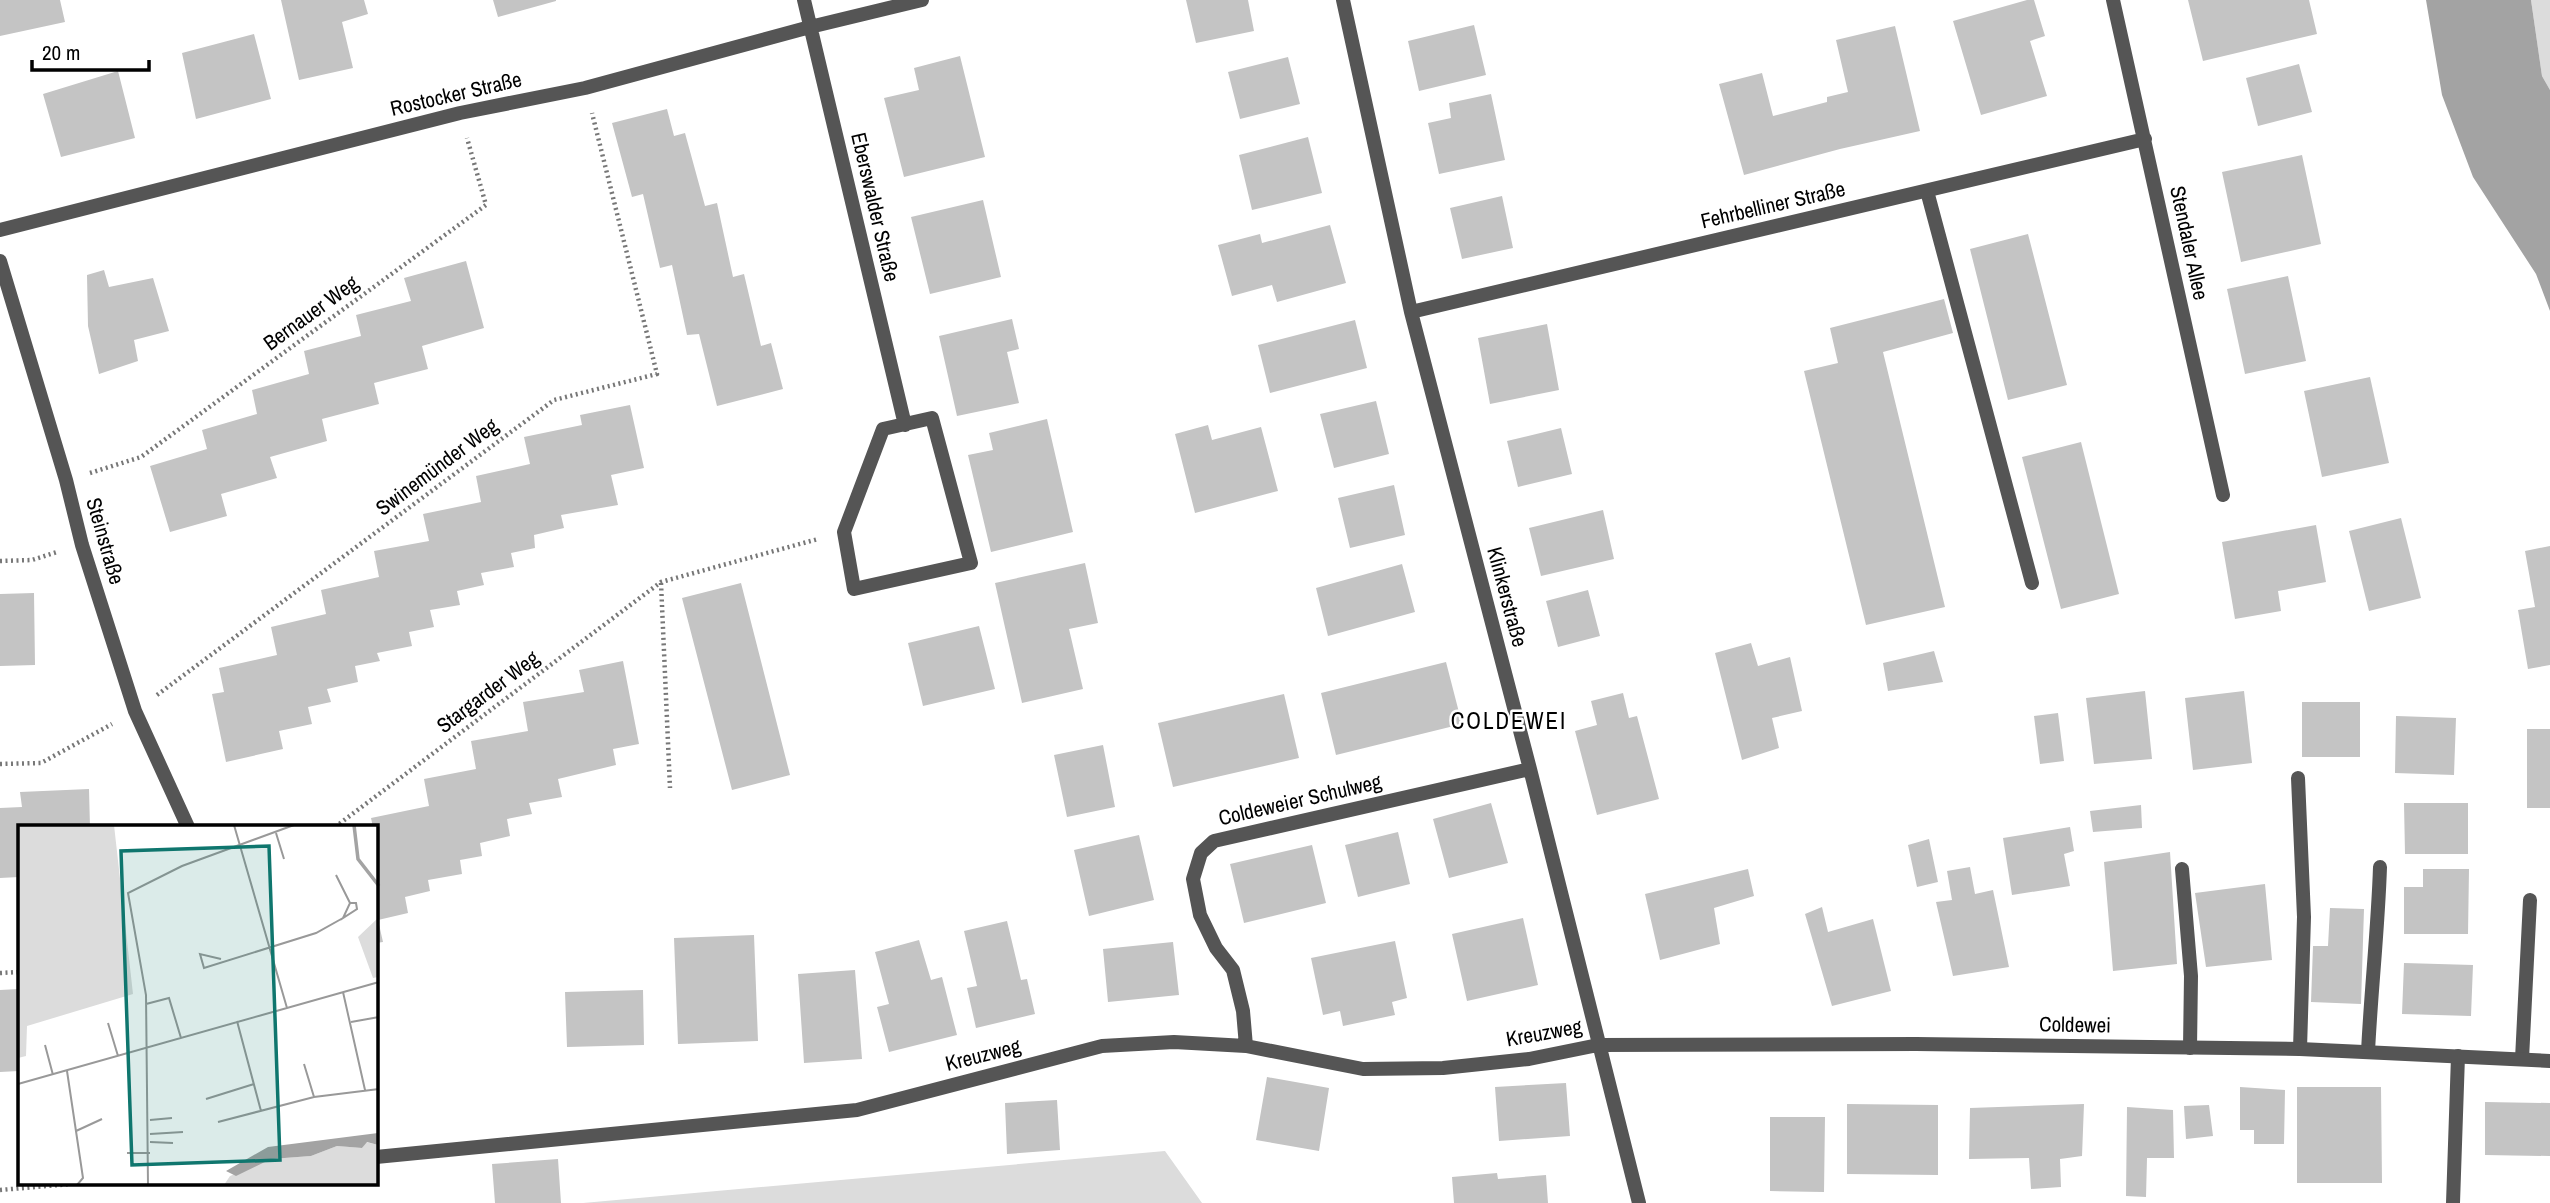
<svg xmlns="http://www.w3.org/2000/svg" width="2550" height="1203" viewBox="0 0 2550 1203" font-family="'Archivo Narrow',sans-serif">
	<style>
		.green { fill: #dcdcdc }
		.water { fill: #a3a3a3 }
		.building { fill: #c4c4c4 }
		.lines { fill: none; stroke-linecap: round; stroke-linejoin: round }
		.path { stroke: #777; stroke-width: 4.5; stroke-dasharray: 2 3.5; stroke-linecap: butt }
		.service { stroke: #555; stroke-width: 14 }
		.minor { stroke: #555; stroke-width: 14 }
		.labels { text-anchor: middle; stroke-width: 5; stroke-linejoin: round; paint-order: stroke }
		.street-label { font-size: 21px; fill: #000; stroke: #fff }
		.neighbourhood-label { font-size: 23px; letter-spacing: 2px; fill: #000; stroke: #fff }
		.inset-river { fill: none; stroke: #a3a3a3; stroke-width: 3.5 }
		.inset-road { fill: none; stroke: #999; stroke-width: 2 }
		.view { fill: #0f766e; fill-opacity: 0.15; stroke: #0f766e; stroke-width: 3.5 }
		.inset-edge { fill: none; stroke: #000; stroke-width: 3.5 }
	</style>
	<rect width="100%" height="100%" fill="#fff"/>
	<path class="green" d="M2531 0H2550V90L2542 76Z
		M1165 1151 1202 1203H583Z"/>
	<path class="water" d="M2426 0H2531L2542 76 2550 90V311L2536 274 2473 177 2442 95Z"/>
	<path class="building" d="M0 0H60L65 22 0 36Z
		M281 0H364L368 14 342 22 353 68 299 80Z
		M493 0H556V1L498 17Z
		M1186 0H1248L1254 31 1196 43Z
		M2027 0H2034L2045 36 2030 41 2047 96 1981 115 1953 21Z
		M2188 0H2309L2317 34 2203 61Z
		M1474 25 1486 75 1419 91 1408 41Z
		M1895 26 1920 131 1840 149 1744 175 1719 84 1762 73 1773 116 1827 102V97L1848 92 1836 40Z
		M254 34 271 99 196 119 182 53Z
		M960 56 985 157 904 177 884 98 919 90 914 68Z
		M1288 57 1300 104 1240 119 1228 72Z
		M2299 64 2312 112 2258 126 2246 78Z
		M118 71 135 138 61 157 43 94Z
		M1491 94 1505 160 1439 174 1428 123 1451 118 1449 103Z
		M667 109 674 136 685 133 705 206 717 203 733 277 744 274 761 346 771 343 783 389 717 406 699 334 687 335 672 265 660 268 643 194 632 197 612 123Z
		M1308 137 1322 193 1252 210 1239 155Z
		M2302 155 2321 244 2241 262 2222 172Z
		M1502 196 1513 248 1462 259 1450 208Z
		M983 200 1001 277 930 294 911 217Z
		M1330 225 1346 283 1277 302 1272 285 1232 296 1218 245 1260 234 1262 243Z
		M2028 234 2067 385 2008 400 1970 249Z
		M466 261 484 328 422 346 428 369 374 383 379 404 322 419 327 441 270 457 277 478 221 494 227 516 170 532 150 466 207 449 202 430 257 414 252 390 309 374 304 351 361 336 356 315 411 301 404 278Z
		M104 270 109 287 153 278 169 331 134 340 138 361 99 374 88 326 87 275Z
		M2288 276 2306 361 2245 374 2227 289Z
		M1944 299 1953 333 1883 352 1945 607 1866 625 1804 371 1838 363 1830 328Z
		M1012 319 1019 349 1007 352 1019 403 957 416 939 336Z
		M1355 320 1367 368 1270 393 1258 345Z
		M1547 324 1559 390 1490 404 1478 338Z
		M2370 377 2389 463 2322 477 2304 391Z
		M1376 401 1389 454 1334 468 1320 414Z
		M630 405 644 468 611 475 618 505 561 515 564 528 534 535 535 548 511 553 514 567 481 573 484 585 457 591 460 605 430 610 434 627 409 632 412 646 377 653 380 661 355 666 358 682 327 689 331 702 308 707 312 724 279 731 283 749 226 762 212 694 224 692 219 668 277 655 271 627 326 614 321 590 379 577 374 551 429 541 423 514 481 502 476 476 530 464 524 437 582 425 580 415Z
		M1047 419 1073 532 991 552 968 455 993 450 989 433Z
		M1208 425 1212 440 1261 427 1278 491 1195 513 1175 434Z
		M1561 428 1572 474 1518 487 1507 441Z
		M2081 442 2119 594 2061 609 2022 457Z
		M1394 485 1405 535 1350 548 1338 498Z
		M1603 510 1614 559 1541 576 1529 528Z
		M2401 518 2421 598 2369 611 2349 531Z
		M2316 525 2326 582 2278 591 2281 611 2235 619 2222 542Z
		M2550 546V665L2528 669 2518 610 2535 607 2525 551Z
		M1085 563 1098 623 1069 629 1083 689 1022 703 995 583Z
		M1402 564 1415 612 1328 636 1316 588Z
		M741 583 790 775 732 790 682 598Z
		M1588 590 1600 636 1558 647 1546 601Z
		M34 593 35 665 0 666V594Z
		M979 626 995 689 923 706 908 643Z
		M1751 643 1758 666 1790 657 1802 711 1772 718 1779 748 1742 760 1715 653Z
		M1934 651 1943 682 1888 691 1883 663Z
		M623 661 639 744 613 749 616 765 558 779 562 797 529 803 532 814 507 819 510 836 480 843 482 856 460 860 462 874 428 880 430 891 405 897 408 913 378 920 383 942 376 943V827H373L371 818 429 806 424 779 476 769 471 741 528 731 523 702 584 692 579 670Z
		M1446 662 1462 724 1336 755 1321 693Z
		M2145 691 2152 759 2094 764 2086 698Z
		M2244 691 2252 763 2193 770 2185 698Z
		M1623 693 1629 718 1637 716 1659 799 1597 815 1575 731 1597 725 1591 701Z
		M1284 694 1299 758 1173 787 1158 723Z
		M2302 702H2360V757H2302Z
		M2058 713 2064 761 2040 764 2034 716Z
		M2396 716 2456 718 2454 775 2395 773Z
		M2527 729H2550V808H2527Z
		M1103 745 1115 807 1067 817 1054 755Z
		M89 789 90 827H19V877L0 878V808L22 807 20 792Z
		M1491 803 1508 863 1449 878 1433 819Z
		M2404 803H2468V854H2405Z
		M2141 805 2142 828 2093 832 2090 811Z
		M2070 827 2074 851 2064 854 2070 886 2012 895 2003 838Z
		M1398 832 1410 884 1358 897 1345 845Z
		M1139 835 1154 900 1089 916 1074 850Z
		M1929 839 1938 882 1917 887 1908 845Z
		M1312 845 1326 903 1244 923 1230 864Z
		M2170 852 2177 964 2113 971 2104 862Z
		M1970 867 1975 894 1993 890 2009 967 1953 976 1936 902 1952 900 1947 871Z
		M1748 869 1754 896 1714 908 1720 944 1660 960 1645 894Z
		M2423 869H2469L2468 934H2404V887H2423Z
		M2265 884 2272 960 2206 967 2195 893Z
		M1822 907 1828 932 1873 919 1891 991 1832 1006 1805 914Z
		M2330 908 2364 909 2361 1004 2311 1002 2313 946H2328Z
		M1523 918 1538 985 1467 1001 1452 934Z
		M1007 921 1021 980 1027 979 1035 1014 976 1028 967 988 977 986 964 931Z
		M754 935 758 1041 678 1044 674 938Z
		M919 940 931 980 942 977 957 1035 889 1052 877 1007 889 1004 875 952Z
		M1395 941 1407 998 1392 1002 1395 1015 1343 1026 1340 1011 1323 1015 1311 958Z
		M1173 942 1179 995 1108 1002 1103 949Z
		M2404 963 2473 965 2471 1016 2402 1014Z
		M855 970 862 1059 804 1063 798 974Z
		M19 989V1071L0 1072V990Z
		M643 990 644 1045 567 1047 565 992Z
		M1267 1077 1329 1088 1319 1151 1256 1140Z
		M1566 1083 1570 1136 1499 1141 1495 1087Z
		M2240 1087 2285 1090 2284 1144H2254V1130H2240Z
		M2297 1087H2381L2382 1183H2297Z
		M1057 1100 1060 1150 1007 1154 1005 1103Z
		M2485 1102 2550 1103V1156L2485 1155Z
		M1847 1104 1938 1105V1175L1847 1174Z
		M2084 1104 2082 1156 2060 1159 2061 1187 2031 1189 2029 1158 1969 1159 1970 1108Z
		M2209 1105 2213 1136 2186 1139 2184 1106Z
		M2127 1107 2173 1110 2174 1158H2147L2146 1197 2126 1196Z
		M1770 1117H1825L1824 1192 1770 1191Z
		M558 1159 561 1203H495L492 1164Z
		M1497 1173 1498 1179 1546 1175 1548 1203H1454L1452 1177Z"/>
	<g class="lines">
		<path class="path" d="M90 473 141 457 486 205 467 138
			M0 561 32 560 57 552
			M661 583 670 788
			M157 695 554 400 657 374 592 113
			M0 764 41 763 112 724
			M335 827 661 582 818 539
			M0 973 19 972
			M0 1190 71 1184"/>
		<path class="service" d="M1927 191 2032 583
			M2298 778 2304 917 2300 1049
			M2182 869 2191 976 2190 1048
			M2368 1052C2371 990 2378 929 2380 867
			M2522 1059 2530 900
			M2453 1203 2458 1056"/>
		<path class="minor" d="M804 0 905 425
			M1343 0 1411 312 1530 769 1639 1203
			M2113 0 2223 495
			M0 230 460 113 585 88 810 27 922 0
			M0 261 66 480 82 545 135 711 188 827
			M1411 312 2145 139
			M932 418 971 563 854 589 844 532 883 429Z
			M1246 1046 1243 1011 1233 970 1216 948 1200 915 1193 879 1201 853 1214 841 1530 769
			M376 1157 857 1110 1102 1046 1174 1042 1246 1046 1363 1069 1443 1068 1529 1059 1598 1045 1916 1044 2300 1049 2550 1061"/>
	</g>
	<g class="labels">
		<g class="street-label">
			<text transform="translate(456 94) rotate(-13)" y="7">Rostocker Straße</text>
			<text transform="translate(1773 205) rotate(-13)" y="7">Fehrbelliner Straße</text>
			<text transform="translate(875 207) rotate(77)" y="7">Eberswalder Straße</text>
			<text transform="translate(2189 243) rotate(78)" y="7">Stendaler Allee</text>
			<text transform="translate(311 313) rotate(-36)" y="7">Bernauer Weg</text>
			<text transform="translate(437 467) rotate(-37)" y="7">Swinemünder Weg</text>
			<text transform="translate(105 541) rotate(74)" y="7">Steinstraße</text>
			<text transform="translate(1507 597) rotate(75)" y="7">Klinkerstraße</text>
			<text transform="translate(488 692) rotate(-37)" y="7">Stargarder Weg</text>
			<text transform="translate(1300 800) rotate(-13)" y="7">Coldeweier Schulweg</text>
			<text transform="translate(2075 1025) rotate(1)" y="7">Coldewei</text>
			<text transform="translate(1544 1033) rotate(-10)" y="7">Kreuzweg</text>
			<text transform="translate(983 1055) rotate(-14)" y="7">Kreuzweg</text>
		</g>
		<g class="neighbourhood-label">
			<text x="1509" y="729">COLDEWEI</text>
		</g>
	</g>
	<g transform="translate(18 825)">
		<rect width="360" height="360" fill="#fff"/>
		<path d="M0 0H96L115 169 9 201 8 231 0 233ZM360 93V152L355 153 340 112ZM348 317 360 320V360H206L212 351 253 334 293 331 319 321 344 323Z" fill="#dcdcdc"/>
		<path d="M360 308V320L349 317 344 323 319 321 293 331 253 334 218 351 208 346 250 322Z" fill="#a3a3a3"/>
		<path class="inset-river" d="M336 0 340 34 361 61"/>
		<path class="inset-road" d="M216 0 269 183M258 8 266 34M318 50 332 78M332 78H338L339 84 325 93ZM203 134 182 129 186 143 298 108 325 93M325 167 347 265M128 179 151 173 163 213M219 196 243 286M333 197 361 192M90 198 100 231M27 220 35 250M286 239 296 272M49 246 65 353 59 360M0 259 361 157M188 274 236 259M132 295 154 293M200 297 296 272 361 264M58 306 84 294M132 309 165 307M132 317 155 318M109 328H132M130 360 128 170 110 68 164 41 276 0"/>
		<path class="view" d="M251 21 262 335 114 340 103 26Z"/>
		<rect width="360" height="360" class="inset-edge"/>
	</g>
	<path d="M32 60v10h117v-10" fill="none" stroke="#000000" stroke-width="3.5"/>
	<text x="42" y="60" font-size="21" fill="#000000" stroke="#ffffff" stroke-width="5" paint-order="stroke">20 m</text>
</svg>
